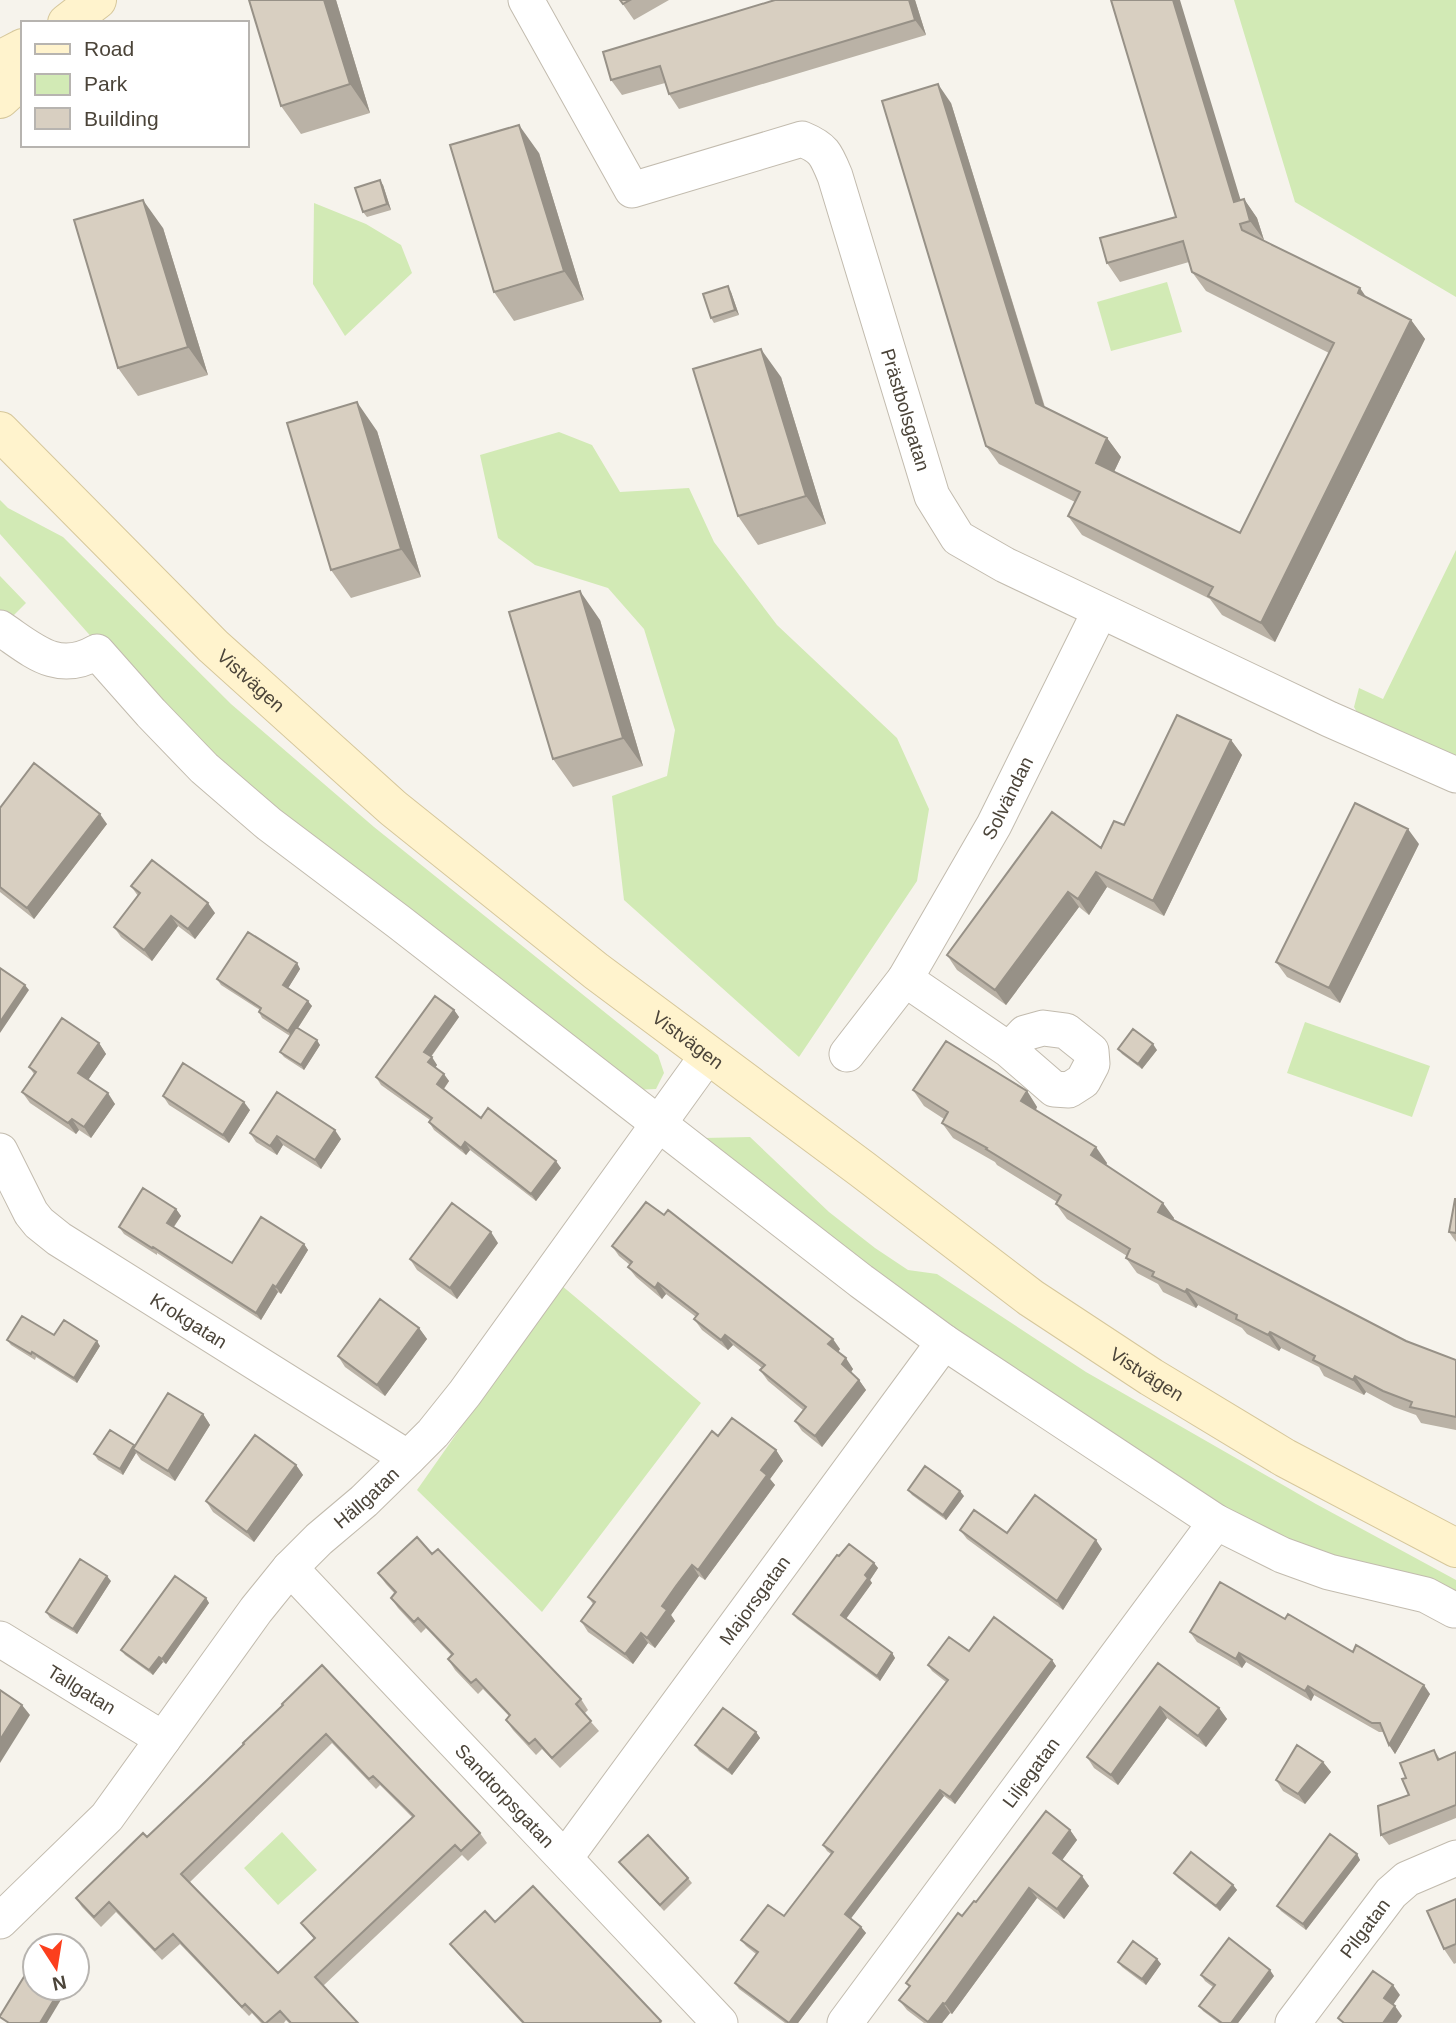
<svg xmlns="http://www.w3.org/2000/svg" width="1456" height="2023" viewBox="0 0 1456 2023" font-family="Helvetica,sans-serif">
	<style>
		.green { fill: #d2eab5 }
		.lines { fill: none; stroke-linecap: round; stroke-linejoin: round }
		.street-casing { stroke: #c2bbae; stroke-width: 37 }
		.secondary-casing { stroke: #d6c79b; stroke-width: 40 }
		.street { stroke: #fff; stroke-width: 35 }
		.secondary { stroke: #fff3cd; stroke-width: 38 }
		.wall { fill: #bab2a6; fill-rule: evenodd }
		.shaded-wall { fill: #979187 }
		.building { fill: #d8cfc1; stroke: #979187; stroke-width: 2; fill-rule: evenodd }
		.labels { text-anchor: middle; stroke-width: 5; stroke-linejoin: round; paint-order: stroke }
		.street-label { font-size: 19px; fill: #4b4439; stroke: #fff }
	</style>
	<rect width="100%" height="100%" fill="#f6f3ec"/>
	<path class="green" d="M1234 0H1456V297L1295 202Z
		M314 203 366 224 401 245 412 273 345 336 313 284Z
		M1167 282 1182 332 1111 351 1097 302Z
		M559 432 592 445 620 492 689 488 714 542 777 625 897 738 929 809 917 881 799 1057 624 900 612 796 667 776 675 730 644 629 608 588 535 565 498 538 480 455Z
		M0 500 8 508 63 537 231 704 374 827 658 1055 664 1073 656 1089 633 1090 220 771 126 676 0 534Z
		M1456 550V757L1359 716 1354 707 1359 688 1383 699Z
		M0 576 26 603 5 624 0 620Z
		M1305 1022 1430 1066 1412 1117 1287 1073Z
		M750 1137 829 1212 875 1248 908 1270 937 1274 1086 1372 1316 1504 1456 1580V1595L1451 1592 1263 1533 940 1323 704 1138Z
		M561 1285 701 1403 542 1612 417 1490Z
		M282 1832 317 1870 278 1905 244 1868Z"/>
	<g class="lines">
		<g class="street-casing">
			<g id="street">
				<path id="s1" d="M526 0 632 190 802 139C824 148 826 154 835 176L932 496 958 538 1005 565 1329 719 1456 775"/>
				<path d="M0 628C33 650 57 675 97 652L151 713 204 768 269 824 399 922 861 1281 944 1342 1216 1522 1282 1555 1329 1572 1426 1595 1454 1610"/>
				<path d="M905 979 1009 1050 1054 1089 1069 1090 1083 1081 1092 1064 1091 1051 1066 1031 1043 1028 1025 1033 1009 1050"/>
				<path id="s2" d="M847 1054 905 979 994 825 1100 611"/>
				<path id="s3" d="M0 1151 31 1213 39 1223 59 1239 408 1458"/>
				<path id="s4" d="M290 1568 720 2023"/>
				<path id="s5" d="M0 1639 163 1739"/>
				<path id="s6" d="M565 1858 944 1342"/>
				<path id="s7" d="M0 1921 107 1817 256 1610 290 1568 319 1539 364 1501 408 1458 433 1433 465 1393 708 1055"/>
				<path id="s8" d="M845 2023 1216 1522"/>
				<path id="s9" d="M1293 2023 1391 1893 1407 1879 1456 1858"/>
			</g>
		</g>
		<g class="secondary-casing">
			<g id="secondary">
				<path d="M67 23 97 0"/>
				<path d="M0 60 23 48"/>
				<path d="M0 99 23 78"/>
				<path id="s10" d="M0 431 213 646 393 808 596 971 862 1169 1031 1298 1151 1377 1285 1458 1456 1548"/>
			</g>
		</g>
		<use href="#street" class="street"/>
		<use href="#secondary" class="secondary"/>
	</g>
	<path class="wall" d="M249 0H336L370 113 301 134 281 106Z
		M620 0H669L634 20Z
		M775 0H915L926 35 679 109 669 94 665 83 622 95 611 80Z
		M951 103 1045 407 1107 438 1121 457 1114 472 1240 533 1329 353 1206 291 1192 272 1189 262 1120 282 1107 263 1241 200 1244 199 1257 218 1264 240H1263L1367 298 1411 320 1425 339 1275 642 1222 615 1210 599 1082 535 1068 516 1075 502 999 464 986 446Z
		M539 153 584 300 514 321 494 292Z
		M383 185 391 210 367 217 363 212Z
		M163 228 208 375 138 396 118 368Z
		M731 292 739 315 714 323 711 318Z
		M781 377 826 524 758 545 738 516Z
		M377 431 421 577 351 598 331 570Z
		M600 620 643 766 573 787 553 759Z
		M1231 740 1242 755 1164 916 1107 887 1089 915 1079 907 1006 1005 957 970 947 955 1101 848 1124 825Z
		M0 808 107 824 34 919 0 892Z
		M1419 844 1340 1003 1287 977 1276 962Z
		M131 886 215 913 195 939 178 926 152 961 121 937 114 927 138 896Z
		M297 963 300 969 288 988 312 1006 298 1028 320 1045 304 1070 284 1057 280 1052 290 1036 262 1018 259 1012 260 1010 221 985 217 979Z
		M454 1010 459 1017 431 1057 437 1065 435 1067 449 1081 444 1089 481 1118 561 1168 536 1201 470 1150 466 1155 434 1130 429 1122 430 1120 381 1085 376 1077Z
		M99 1043 106 1054 88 1080 115 1104 91 1138 79 1130 76 1134 30 1103 22 1092 34 1074 29 1067Z
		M1118 1049 1157 1050 1142 1069 1122 1054Z
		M913 1090 1027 1091 1037 1107 1036 1110 1107 1163 1106 1165 1174 1218 1173 1220 1406 1341 1456 1360V1430L1421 1423 1416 1415 1394 1407 1366 1392 1364 1395 1324 1376 1319 1367 1281 1348 1279 1351 1247 1334 1242 1328 1198 1305 1196 1308 1163 1292 1158 1284 1137 1273 1126 1258 1127 1256 1067 1219 1056 1204 1057 1202 997 1165 995 1162 953 1138 942 1123 944 1119 924 1106Z
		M163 1096 250 1110 229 1143 169 1105Z
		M250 1133 341 1139 321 1169 283 1145 277 1155 256 1142Z
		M1456 1199V1242L1449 1232Z
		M176 1209 181 1216 174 1227 232 1263 304 1244 308 1250 281 1294 278 1292 261 1320 157 1253V1255L124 1234 119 1227Z
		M498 1243 457 1299 417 1270 410 1259Z
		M612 1246 840 1349 838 1352 853 1369 851 1372 859 1380 866 1390 822 1447 802 1431 795 1421 803 1410 768 1381 760 1370 762 1368 733 1345 728 1350 702 1330 694 1319 696 1317 666 1294 662 1299 636 1277 628 1267 630 1265 619 1256Z
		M419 1328 427 1339 385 1396 345 1367 338 1356Z
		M54 1335 100 1346 77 1383 36 1357 35 1360 11 1345 7 1340Z
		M203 1414 210 1425 175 1481 141 1460 136 1453 123 1475 98 1460 94 1454 135 1446Z
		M718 1436 776 1450 783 1461 770 1479 775 1485 705 1580 699 1576 684 1596 671 1615 675 1621 655 1648 648 1643 633 1664 588 1632 581 1621 593 1604 588 1597Z
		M296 1465 303 1475 254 1542 213 1512 206 1501Z
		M908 1490 964 1496 946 1520 912 1495Z
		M960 1530 1102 1549 1063 1610 967 1539Z
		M432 1554 581 1699 588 1710 584 1714 599 1731 560 1768 542 1749 536 1755 513 1730 506 1720 509 1716 483 1689 478 1694 455 1670 448 1659 452 1656 426 1628 421 1633 398 1608 391 1598 395 1594 386 1584 378 1573Z
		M839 1556 874 1563 878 1568 870 1580 872 1583 846 1619 892 1653 895 1658 880 1681 797 1619 793 1614Z
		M111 1581 77 1634 50 1618 46 1612Z
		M206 1598 209 1603 166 1664 163 1662 153 1675 125 1655 121 1650Z
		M1285 1619 1353 1652 1430 1694 1395 1754 1383 1732H1379L1314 1695 1311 1701 1246 1662 1242 1668 1197 1642 1190 1632Z
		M969 1651 1052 1660 1056 1666 955 1804 944 1796 850 1919 861 1927 866 1933 798 2023H785L739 1989 735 1983 756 1954 746 1946 741 1940 784 1916 831 1854 827 1851 823 1845 946 1682 932 1671 928 1665Z
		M1158 1663 1219 1708 1227 1719 1206 1747 1167 1718 1118 1785 1094 1768 1087 1757Z
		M283 1705 480 1833 487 1843 468 1861 462 1855 323 1986 358 2023H289L286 2020 284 2023H261L252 2013 249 2016 180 1944 162 1960 116 1912 101 1927 82 1907 76 1898 147 1837 205 1782ZM332 1743 376 1789 380 1785 412 1817 301 1923 314 1939 278 1973 190 1882Z
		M756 1732 760 1738 732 1775 699 1751 695 1745Z
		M1434 1750 1440 1759 1456 1752V1818L1389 1845 1381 1835 1409 1795 1406 1778Z
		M1323 1762 1331 1772 1305 1804 1283 1791 1276 1780Z
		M1070 1830 1077 1840 1062 1860 1089 1886 1064 1919 1037 1898 952 2014 950 2013 942 2023H924L907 2010 899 2000 909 1987 906 1983 962 1916 976 1902Z
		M1357 1854 1360 1860 1306 1930 1281 1911 1277 1906Z
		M619 1862 688 1878 692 1883 664 1911Z
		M1174 1873 1233 1885 1237 1890 1220 1911 1178 1878Z
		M533 1886 662 2023H522L457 1953 450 1944 495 1922Z
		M1456 1899V1963L1454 1964 1444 1949Z
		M1157 1959 1161 1964 1146 1985 1122 1967 1118 1962Z
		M1201 1975 1274 1976 1238 2023H1219L1203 2011 1199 2006 1213 1987 1205 1981Z"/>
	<path class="shaded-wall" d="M324 0H336L370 113 350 84Z
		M909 0H915L926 35 915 20Z
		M1173 0H1180L1247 221 1234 202Z
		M938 84 951 103 1049 422 1036 403Z
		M519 125 539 153 584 300 564 271Z
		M380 180 383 185 391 210 387 204Z
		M1244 199 1257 218 1264 240 1250 221Z
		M143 200 163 228 208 375 188 347Z
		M728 286 731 292 739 315 735 310Z
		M1360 288 1373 307 1358 293Z
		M1411 320 1425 339 1275 642 1261 623Z
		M761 349 781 377 826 524 806 496Z
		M357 402 377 431 421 577 401 549Z
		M1107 438 1121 457 1109 482 1096 463Z
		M580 591 600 620 643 766 623 738Z
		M1231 740 1242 755 1164 916 1153 901Z
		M100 814 107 824 34 919 27 908Z
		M1408 829 1419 844 1340 1003 1329 988Z
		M1096 872 1107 887 1089 915 1078 899Z
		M1068 892 1079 907 1006 1005 995 990Z
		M208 903 215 913 195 939 188 929Z
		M171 916 178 926 152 961 144 950Z
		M297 963 300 969 287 990 283 985Z
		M25 985 29 990 0 1033V1022Z
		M308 1001 312 1006 292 1037 288 1031Z
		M454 1010 459 1017 429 1059 424 1052Z
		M317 1040 320 1045 304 1070 301 1065Z
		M99 1043 106 1054 86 1083 78 1073Z
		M1153 1044 1157 1050 1142 1069 1138 1064Z
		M432 1057 437 1065 434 1070 428 1062Z
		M444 1074 449 1081 442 1091 437 1084Z
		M1027 1091 1037 1107 1032 1116 1021 1101Z
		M108 1093 115 1104 91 1138 84 1127Z
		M244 1102 250 1110 229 1143 223 1135Z
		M72 1119 79 1130 76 1134 68 1123Z
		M335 1130 341 1139 321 1169 315 1160Z
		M277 1136 283 1145 277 1155 270 1146Z
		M465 1142 470 1150 466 1155 461 1148Z
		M1096 1147 1107 1163 1102 1171 1091 1155Z
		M556 1161 561 1168 536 1201 531 1194Z
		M1163 1203 1174 1218 1169 1227 1158 1212Z
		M176 1209 181 1216 172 1229 167 1223Z
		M491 1232 498 1243 457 1299 450 1288Z
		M304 1244 308 1250 281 1294 276 1287Z
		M658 1283 666 1294 662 1299 655 1288Z
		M273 1285 278 1292 261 1320 256 1313Z
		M1187 1289 1198 1305 1196 1308 1185 1292Z
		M419 1328 427 1339 385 1396 377 1385Z
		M1270 1332 1281 1348 1279 1351 1268 1335Z
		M725 1335 733 1345 728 1350 721 1340Z
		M833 1339 840 1349 836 1355 828 1344Z
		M97 1341 100 1346 77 1383 74 1378Z
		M846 1358 853 1369 849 1375 842 1364Z
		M1355 1376 1366 1392 1364 1395 1353 1380Z
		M859 1380 866 1390 822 1447 815 1436Z
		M203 1414 210 1425 175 1481 168 1471Z
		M134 1445 138 1450 133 1449 136 1453 123 1475 120 1469Z
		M776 1450 783 1461 770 1479 775 1485 705 1580 698 1570 761 1470Z
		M296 1465 303 1475 254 1542 247 1532Z
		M960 1491 964 1496 946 1520 943 1515Z
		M1096 1540 1102 1549 1063 1610 1057 1601Z
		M874 1563 878 1568 870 1580 872 1583 845 1620 841 1615 865 1575Z
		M692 1565 699 1576 671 1615 675 1621 655 1648 647 1638 662 1606Z
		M107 1576 111 1581 77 1634 73 1629Z
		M206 1598 209 1603 166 1664 162 1659Z
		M641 1633 648 1643 633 1664 625 1654Z
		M892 1653 895 1658 880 1681 877 1676Z
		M1239 1653 1246 1662 1242 1668 1236 1659Z
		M159 1657 163 1662 153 1675 149 1670Z
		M1052 1660 1056 1666 955 1804 950 1797Z
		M1424 1685 1430 1694 1395 1754 1389 1745Z
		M1308 1686 1314 1695 1311 1701 1305 1691Z
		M22 1705 30 1715 0 1763V1740Z
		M1160 1707 1167 1718 1118 1785 1111 1775Z
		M1219 1708 1227 1719 1206 1747 1198 1736Z
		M756 1732 760 1738 732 1775 728 1770Z
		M1323 1762 1331 1772 1305 1804 1298 1794Z
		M940 1790 944 1796 849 1921 845 1914Z
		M1070 1830 1077 1840 1060 1863 1053 1853Z
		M1357 1854 1360 1860 1306 1930 1303 1924Z
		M1082 1876 1089 1886 1064 1919 1057 1909Z
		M1233 1885 1237 1890 1220 1911 1216 1906Z
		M1029 1888 1037 1898 952 2014 945 2004Z
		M861 1927 866 1933 798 2023H789Z
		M1157 1959 1161 1964 1146 1985 1142 1979Z
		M1270 1970 1274 1976 1238 2023H1231Z
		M1393 1985 1400 1995 1391 2008 1384 1998Z
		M61 1988H68L47 2023H40Z
		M943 2003 950 2013 942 2023H929L928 2022Z
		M1395 2006 1402 2016 1397 2023H1383Z"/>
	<path class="building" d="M249 0H324L350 84 281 106Z
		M620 0H630L623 4Z
		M775 0H909L915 20 669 94 660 66 611 80 603 52Z
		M1111 0H1173L1234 202 1244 199 1250 221 1240 224 1242 230 1360 288 1358 293 1411 320 1261 623 1208 596 1213 587 1068 516 1080 492 986 446 882 101 938 84 1036 403 1107 438 1096 463 1240 533 1334 343 1192 272 1183 241 1107 263 1100 238 1176 217Z
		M519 125 564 271 494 292 450 145Z
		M380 180 387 204 363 212 355 188Z
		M143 200 188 347 118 368 74 220Z
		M728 286 735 310 711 318 703 294Z
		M761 349 806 496 738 516 693 369Z
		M357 402 401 549 331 570 287 423Z
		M580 591 623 738 553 759 509 612Z
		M1177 715 1231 740 1153 901 1096 872 1078 899 1068 892 995 990 947 955 1052 812 1101 848 1114 821 1124 825Z
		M34 763 100 814 27 908 0 887V808Z
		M1355 803 1408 829 1329 988 1276 962Z
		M152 860 208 903 188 929 171 916 144 950 114 927 140 893 131 886Z
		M248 932 297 963 283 985 308 1001 288 1031 259 1012 261 1008 217 979Z
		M0 968 25 985 0 1022Z
		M435 996 454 1010 424 1052 432 1057 428 1062 444 1074 437 1084 481 1118 488 1108 556 1161 531 1194 465 1142 461 1148 429 1122 432 1118 376 1077Z
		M62 1018 99 1043 78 1073 108 1093 84 1127 72 1119 68 1123 22 1092 36 1072 29 1067Z
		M296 1027 317 1040 301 1065 280 1052Z
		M1133 1029 1153 1044 1138 1064 1118 1049Z
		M946 1041 1027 1091 1021 1101 1096 1147 1091 1155 1163 1203 1158 1212 1406 1341 1456 1360V1417L1410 1407 1412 1402 1383 1391 1355 1376 1353 1380 1313 1360 1315 1356 1270 1332 1268 1335 1236 1319 1237 1315 1187 1289 1185 1292 1152 1276 1154 1272 1126 1258 1130 1249 1056 1204 1061 1195 986 1149 987 1148 942 1123 948 1112 913 1090Z
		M183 1063 244 1102 223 1135 163 1096Z
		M277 1092 335 1130 315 1160 277 1136 270 1146 250 1133Z
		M143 1188 176 1209 167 1223 232 1263 261 1217 304 1244 276 1287 273 1285 256 1313 153 1247 152 1248 119 1227Z
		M1455 1199H1456V1233L1449 1232Z
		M646 1202 664 1215 668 1210 833 1339 828 1344 846 1358 842 1364 859 1380 815 1436 795 1421 806 1407 760 1370 765 1365 725 1335 721 1340 694 1319 698 1314 658 1283 655 1288 628 1267 632 1262 612 1246Z
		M452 1203 491 1232 450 1288 410 1259Z
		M380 1299 419 1328 377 1385 338 1356Z
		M22 1316 54 1335 64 1320 97 1341 74 1378 32 1352 31 1354 7 1340Z
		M168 1393 203 1414 168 1471 133 1449Z
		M732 1418 776 1450 761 1470 767 1475 698 1570 692 1565 676 1586 662 1606 667 1610 647 1638 641 1633 625 1654 581 1621 595 1602 588 1597 712 1431 718 1436Z
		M110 1430 134 1445 120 1469 94 1454Z
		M255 1435 296 1465 247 1532 206 1501Z
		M925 1466 960 1491 943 1515 908 1490Z
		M1035 1495 1096 1540 1057 1601 960 1530 974 1510 1007 1533Z
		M417 1537 432 1554 438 1549 581 1699 576 1704 591 1721 552 1758 535 1739 529 1744 506 1720 510 1715 476 1679 471 1683 448 1659 453 1654 418 1618 414 1622 391 1598 396 1592 378 1573Z
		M849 1544 874 1563 865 1575 868 1578 841 1615 892 1653 877 1676 793 1614 837 1555 839 1556Z
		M80 1559 107 1576 73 1629 46 1612Z
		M175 1576 206 1598 162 1659 159 1657 149 1670 121 1650Z
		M1220 1582 1285 1619 1288 1614 1353 1652 1356 1645 1424 1685 1389 1745 1380 1723H1372L1308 1686 1305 1691 1239 1653 1236 1659 1190 1632Z
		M994 1617 1052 1660 950 1797 940 1790 845 1914 861 1927 789 2023 735 1983 758 1952 741 1940 768 1905 784 1916 833 1852 823 1845 948 1680 928 1665 949 1637 969 1651Z
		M1158 1663 1219 1708 1198 1736 1160 1707 1111 1775 1087 1757Z
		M322 1665 480 1833 461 1851 455 1845 315 1977 358 2023H291L280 2011 266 2023H264L245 2004 242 2007 173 1934 155 1950 109 1902 94 1917 76 1898 143 1833 147 1837 205 1782 244 1744 243 1743 283 1705 282 1704ZM326 1734 369 1779 373 1776 414 1816 301 1923 315 1938 278 1973 181 1874Z
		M0 1690 22 1705 0 1740Z
		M723 1708 756 1732 728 1770 695 1745Z
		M1297 1745 1323 1762 1298 1794 1276 1780Z
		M1434 1750 1438 1760 1456 1752V1805L1381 1835 1378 1806 1409 1795 1402 1779 1406 1778 1400 1763Z
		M1046 1811 1070 1830 1053 1853 1082 1876 1057 1909 1029 1888 945 2004 943 2003 928 2022 899 2000 910 1986 906 1983 958 1913 962 1916 974 1901 976 1902Z
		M1330 1834 1357 1854 1303 1924 1277 1906Z
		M648 1835 688 1878 660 1905 619 1862Z
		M1191 1852 1233 1885 1216 1906 1174 1873Z
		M533 1886 661 2021 659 2023H524L450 1944 485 1911 495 1922Z
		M1456 1899V1944L1444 1949 1427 1911Z
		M1229 1938 1270 1970 1231 2023H1222L1199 2006 1215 1985 1201 1975Z
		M1133 1941 1157 1959 1142 1979 1118 1962Z
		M33 1962 35 1963V1988H61L40 2023H9L0 2017V2016Z
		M1373 1971 1393 1985 1384 1998 1395 2006 1383 2023H1344L1338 2018Z"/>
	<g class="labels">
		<g class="street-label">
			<text dy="7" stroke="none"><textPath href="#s1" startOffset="691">Prästbolsgatan</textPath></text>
			<text dy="7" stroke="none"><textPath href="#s10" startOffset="354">Vistvägen</textPath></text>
			<text dy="7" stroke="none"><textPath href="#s2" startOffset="303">Solvändan</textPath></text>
			<text dy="7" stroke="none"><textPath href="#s10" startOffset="920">Vistvägen</textPath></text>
			<text dy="7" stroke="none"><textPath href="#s3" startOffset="261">Krokgatan</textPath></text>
			<text dy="7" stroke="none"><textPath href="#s10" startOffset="1488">Vistvägen</textPath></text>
			<text dy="7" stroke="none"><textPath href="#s7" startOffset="562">Hällgatan</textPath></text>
			<text dy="7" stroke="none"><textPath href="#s6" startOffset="320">Majorsgatan</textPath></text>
			<text dy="7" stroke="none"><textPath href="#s5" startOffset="96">Tallgatan</textPath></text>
			<text dy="7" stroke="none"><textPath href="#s8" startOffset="312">Liljegatan</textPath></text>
			<text dy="7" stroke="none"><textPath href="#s4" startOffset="313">Sandtorpsgatan</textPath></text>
			<text dy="7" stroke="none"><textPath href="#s9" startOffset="119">Pilgatan</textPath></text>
		</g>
	</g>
	<rect x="21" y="21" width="228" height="126" fill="#ffffff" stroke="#b7b4b0" stroke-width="2"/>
	<rect x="35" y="44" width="35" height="10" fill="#fff3cd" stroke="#b7b4b0" stroke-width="2"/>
	<text x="84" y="56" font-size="21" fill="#4b4439">Road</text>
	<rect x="35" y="74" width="35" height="21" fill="#d2eab5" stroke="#b7b4b0" stroke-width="2"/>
	<text x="84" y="91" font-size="21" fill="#4b4439">Park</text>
	<rect x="35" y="108" width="35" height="21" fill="#d8cfc1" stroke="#b7b4b0" stroke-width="2"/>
	<text x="84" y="126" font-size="21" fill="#4b4439">Building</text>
	<g transform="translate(56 1967) rotate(168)"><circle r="33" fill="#ffffff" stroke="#b7b4b0" stroke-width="2"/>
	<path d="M0-5L12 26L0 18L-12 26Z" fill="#fc3f1d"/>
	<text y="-10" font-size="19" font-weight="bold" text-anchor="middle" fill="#4b4439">N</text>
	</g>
</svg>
